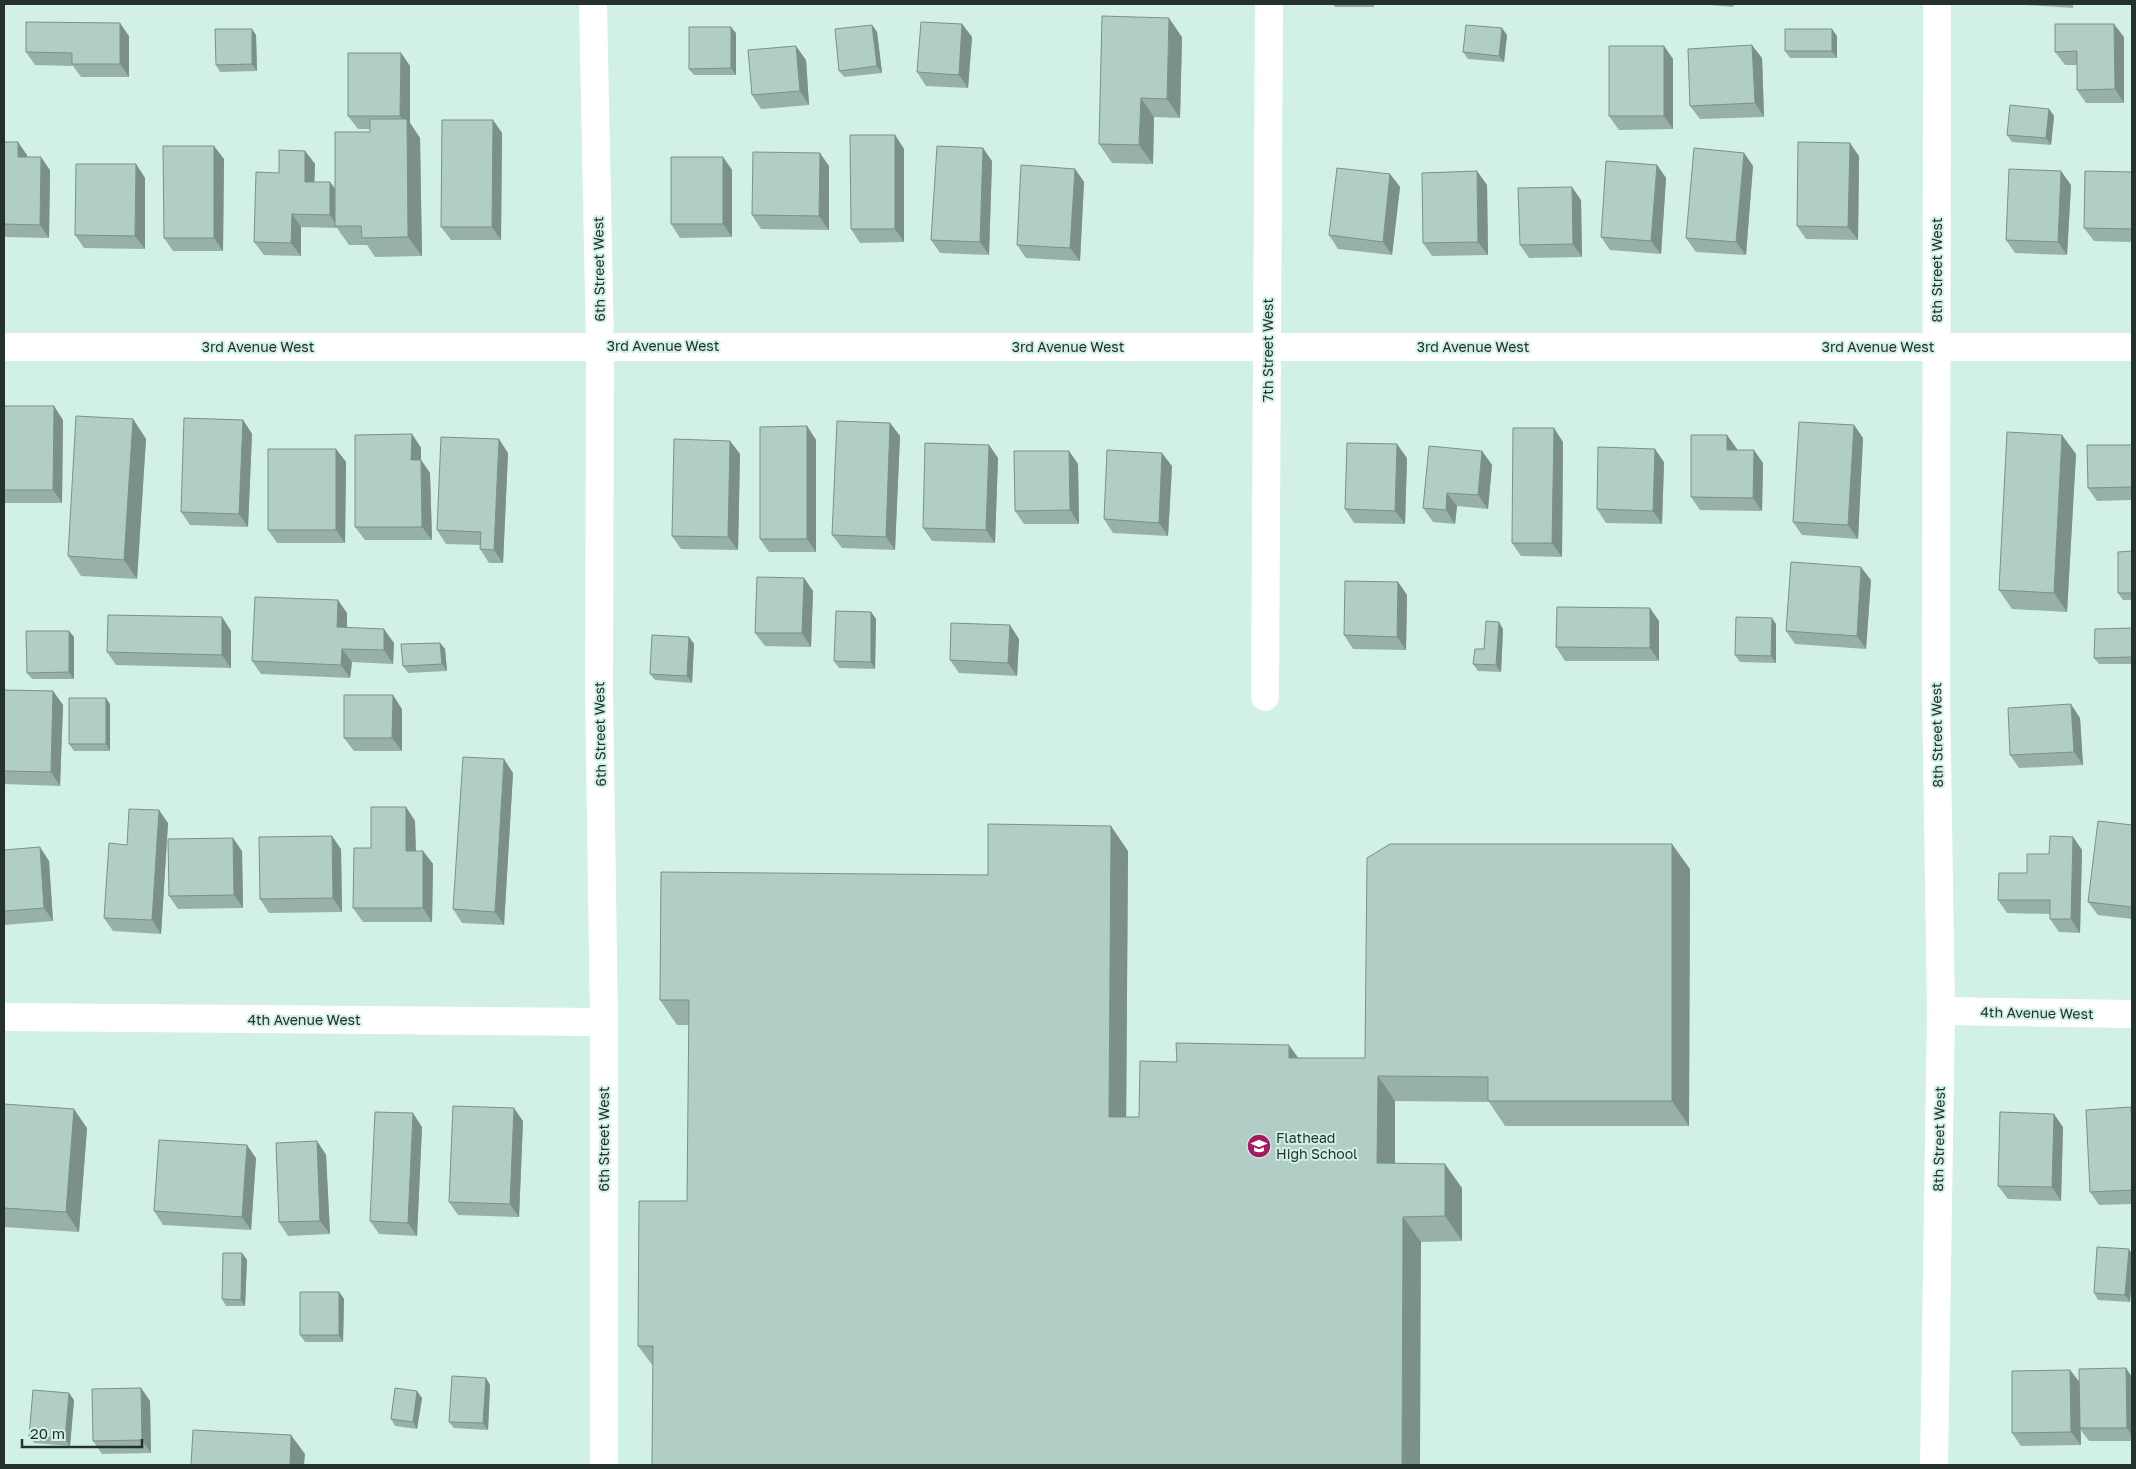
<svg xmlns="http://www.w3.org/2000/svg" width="2136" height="1469" viewBox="0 0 2136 1469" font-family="'Golos Text',sans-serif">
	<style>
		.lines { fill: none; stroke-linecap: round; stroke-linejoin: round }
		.minor { stroke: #fff; stroke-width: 28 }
		.wall { fill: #97b1aa }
		.shaded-wall { fill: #7b908b }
		.building { fill: #b0cec6; stroke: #7b908b }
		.labels { text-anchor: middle; stroke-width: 4; stroke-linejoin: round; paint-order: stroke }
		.street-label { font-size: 14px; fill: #25312d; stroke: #d1f0e7 }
		.poi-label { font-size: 14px; fill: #25312d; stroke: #d1f0e7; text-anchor: start }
	</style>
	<rect width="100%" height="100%" fill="#d1f0e7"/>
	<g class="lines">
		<path class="minor" d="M593 4 600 346 599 691 604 1022V1465
			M4 347H2132
			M1265 697 1269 4
			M1941 1011 2132 1014
			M4 1017 604 1022
			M1934 1465 1941 1011 1936 695 1937 4"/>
	</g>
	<path class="wall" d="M1333 4H1374V7H1335Z
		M1699 4H1734L1733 7Z
		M2012 4H2073V8Z
		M962 24 972 37 968 88 926 86 917 72Z
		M872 25 877 32 882 73 844 77 839 71Z
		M736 33V75H694L689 69Z
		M256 35 257 71 220 72 216 65Z
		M1507 35 1504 62 1468 59 1463 52Z
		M129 36V77H81L73 66 35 65 26 52Z
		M1837 36V58H1790L1785 51Z
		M1182 37 1180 118 1154 117 1153 164 1112 163 1099 144Z
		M2124 37V103H2086L2077 90V65H2065L2055 52Z
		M1664 46 1673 59V129L1619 130 1609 116Z
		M401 53 410 66V123L420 138 422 256 375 257 367 245H349L337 228 301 227V256L264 255 254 242 279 173 305 151 315 164 314 182H330L335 189 370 132V129H358L348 116Z
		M1762 58 1764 117 1700 119 1690 106Z
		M806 60 809 105 761 109 752 95Z
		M2049 109 2054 116 2051 145 2012 142 2007 135Z
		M493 120 502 133 501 240H451L441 227Z
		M895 135 904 149V242L860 243 851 229Z
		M4 142 27 155V157L50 170 49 238 4 237Z
		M1744 153 1753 166 1746 255 1696 252 1686 238Z
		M1859 156 1858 240 1806 239 1797 226Z
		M723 157 732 170V237L680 238 671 224Z
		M224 159 223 251H173L164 238Z
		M992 161 989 255 940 253 931 240Z
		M136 164 145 178V249L84 248 75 235Z
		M1657 165 1666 178 1661 254 1610 250 1601 237Z
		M829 166V230L761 229 752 215Z
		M1075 169 1084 182 1080 261 1026 258 1017 245Z
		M1477 171 1487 185 1488 255 1432 256 1423 243Z
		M2132 172V242L2094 241 2084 228Z
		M1390 174 1400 187 1392 255 1338 249 1329 235Z
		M2071 185 2067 255 2015 253 2006 240Z
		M1581 200 1582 257 1529 258 1520 245Z
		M4 406 63 420 62 503H4Z
		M133 419 146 439 137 579 81 576 68 556Z
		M243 420 252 434 248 527 190 525 181 512Z
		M890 423 900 436 895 550 842 548 832 535Z
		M1854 425 1863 438 1858 539 1802 535 1793 522Z
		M807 426 816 440V552H769L760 539Z
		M412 434 421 448V460L430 473 432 540H365L355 527Z
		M1727 435 1737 450 1763 463 1762 511 1700 510 1691 497Z
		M730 441 740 454 738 550 681 549 672 536Z
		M1563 442 1562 557 1521 556 1512 543Z
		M989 445 998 458 995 543 932 541 923 528Z
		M2132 445V500L2097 501 2088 488Z
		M336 449 346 462 345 543H277L268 530Z
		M1069 451 1078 464 1079 524H1024L1015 511Z
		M1482 451 1492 465 1488 509 1457 506 1455 524 1433 522 1423 508Z
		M508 453 503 563H489L480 549V545L446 544 437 530Z
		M2076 454 2067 612 2012 609 1999 590Z
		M1407 458 1405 524 1354 523 1345 509Z
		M1664 462 1662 524 1606 523 1597 509Z
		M1172 466 1168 536 1113 533 1104 519Z
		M2132 551V600H2123L2118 593Z
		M804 578 813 591 811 647 765 646 755 633Z
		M1871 580 1866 649 1795 644 1786 631Z
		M1398 582 1407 595 1406 650 1353 649 1344 635Z
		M871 612 876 619 875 669 839 668 834 661Z
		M347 613V628L394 643 393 664 352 662 350 678 261 674 252 661Z
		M222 617 231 631V668L116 665 107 652Z
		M1659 621V661H1565L1556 647Z
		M1776 624V663L1740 662 1735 655Z
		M2132 628V664H2099L2094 658Z
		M1503 629 1501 672 1478 671 1473 664Z
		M69 631 74 637V679H32L27 673Z
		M689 637 694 644 692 683 655 680 650 674Z
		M1019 639 1017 676 959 673 950 660Z
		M440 643 445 649 447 671 408 673 403 666Z
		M4 690 53 691 63 705 60 786 4 784Z
		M110 704V751H74L69 744Z
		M402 709V751H354L344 738Z
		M2080 718 2083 765 2019 768 2010 755Z
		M513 773 504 925 462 923 453 909Z
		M406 807 415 821 416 851H423L433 864 432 922H363L353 908 371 848Z
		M168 823 161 934 113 931 104 918 127 845Z
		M2132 825V919L2098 915 2088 902Z
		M2073 837 2082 850 2080 933 2059 932 2050 919V914L2007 913 1998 900 2027 873Z
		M341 849 342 912 269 913 260 899Z
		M4 850 49 861 53 921 4 925Z
		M242 851 243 908 178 909 169 896Z
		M1128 851 1126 1117H1139L1177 1062 1298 1058H1365L1690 869 1689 1126H1505L1489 1102 1395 1101V1163L1462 1188V1241L1421 1242 653 1366 638 1346 687 1201 689 1025H677L660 1000 988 875Z
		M4 1104 87 1128 79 1232 4 1227Z
		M2131 1107 2132 1108V1204L2099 1205 2090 1192Z
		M523 1121 519 1217 458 1215 449 1202Z
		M422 1127 417 1236 379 1234 370 1221Z
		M2063 1127 2061 1201 2008 1199 1998 1186Z
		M317 1141 326 1155 330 1234 288 1236 279 1222Z
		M256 1158 251 1230 163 1225 154 1211Z
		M242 1253 247 1260 245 1306H226L222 1299Z
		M2132 1254V1272L2130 1302 2098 1300 2094 1293Z
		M339 1292 344 1299 343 1342H305L300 1335Z
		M2070 1370 2080 1383 2132 1377V1441H2089L2080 1429 2081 1445 2021 1446 2012 1433Z
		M486 1378 490 1385 488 1430 454 1428 449 1422Z
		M141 1388 150 1401 151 1453 102 1454 93 1441Z
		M422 1398 417 1429 395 1426 391 1419Z
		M74 1400 70 1446 34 1443 29 1436Z"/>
	<path class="shaded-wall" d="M1169 18 1182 37 1180 118 1167 99Z
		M120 23 129 36V77L120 64Z
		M962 24 972 37 968 88 959 75Z
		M2114 24 2124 37V103L2115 89Z
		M872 25 877 32 882 73 877 66Z
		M731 27 736 33V75L731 68Z
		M1502 28 1507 35 1504 62 1499 56Z
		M252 29 256 35 257 71 252 64Z
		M1832 29 1837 36V58L1832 51Z
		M1752 45 1762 58 1764 117 1755 103Z
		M796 46 806 60 809 105 800 91Z
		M1664 46 1673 59V129L1664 116Z
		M401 53 410 66V123L420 138 422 256 408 237 407 125 400 116Z
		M1141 98 1154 117 1153 164 1139 145Z
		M2049 109 2054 116 2051 145 2046 138Z
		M493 120 502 133 501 240 492 227Z
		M895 135 904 149V242L895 229Z
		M18 142 27 155V170L18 157Z
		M1850 143 1859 156 1858 240 1848 227Z
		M214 146 224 159 223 251 214 238Z
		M983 148 992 161 989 255 980 242Z
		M305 151 315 164 314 195 305 182Z
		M820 153 829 166V230L819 216Z
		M1744 153 1753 166 1746 255 1736 242Z
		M41 157 50 170 49 238 40 225Z
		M723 157 732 170V237L723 224Z
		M136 164 145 178V249L135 236Z
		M1657 165 1666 178 1661 254 1651 241Z
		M1075 169 1084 182 1080 261 1070 248Z
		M1477 171 1487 185 1488 255 1478 242Z
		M2061 171 2071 185 2067 255 2058 242Z
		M1390 174 1400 187 1392 255 1383 242Z
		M330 182 340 196 337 226 330 215Z
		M1572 187 1581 200 1582 257 1573 244Z
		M292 214 301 227V256L291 243Z
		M54 406 63 420 62 503 53 490Z
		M133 419 146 439 137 579 124 560Z
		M243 420 252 434 248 527 239 514Z
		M890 423 900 436 895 550 886 537Z
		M1854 425 1863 438 1858 539 1848 525Z
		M807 426 816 440V552L807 539Z
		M1554 428 1563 442 1562 557 1552 543Z
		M412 434 421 448V473L411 460Z
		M1727 435 1737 449V463L1727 450Z
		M2062 435 2076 454 2067 612 2054 593Z
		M499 439 508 453 503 563 494 550Z
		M730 441 740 454 738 550 728 537Z
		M1397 444 1407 458 1405 524 1395 511Z
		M989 445 998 458 995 543 986 530Z
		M336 449 346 462 345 543 336 530Z
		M1655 449 1664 462 1662 524 1653 511Z
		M1754 450 1763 463 1762 511 1753 498Z
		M1069 451 1078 464 1079 524 1070 510Z
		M1482 451 1492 465 1488 509 1478 495Z
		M1162 453 1172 466 1168 536 1159 523Z
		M421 460 430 473 432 540 422 527Z
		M1447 493 1457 506 1455 524 1446 510Z
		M1861 567 1871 580 1866 649 1857 636Z
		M804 578 813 591 811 647 802 633Z
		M1398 582 1407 595 1406 650 1397 637Z
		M338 600 347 613V640L337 627Z
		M1650 608 1659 621V661L1650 648Z
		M871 612 876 619 875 669 871 662Z
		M222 617 231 631V668L222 655Z
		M1772 618 1776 624V663L1771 656Z
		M1499 622 1503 629 1501 672 1496 665Z
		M1010 625 1019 639 1017 676 1008 663Z
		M384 629 394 643 393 664 384 650Z
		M69 631 74 637V679L69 672Z
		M689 637 694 644 692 683 687 676Z
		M440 643 445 649 447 671 442 664Z
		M342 649 352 662 350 678 341 665Z
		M53 691 63 705 60 786 51 772Z
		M393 695 402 709V751L392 738Z
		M106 698 110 704V751L106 744Z
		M2071 704 2080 718 2083 765 2074 752Z
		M504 759 513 773 504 925 495 912Z
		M406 807 415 821 416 864 406 851Z
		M159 810 168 823 161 934 152 920Z
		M1111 826 1128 851 1126 1141 1109 1117Z
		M332 836 341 849 342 912 333 898Z
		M2073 837 2082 850 2080 933 2071 919Z
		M233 838 242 851 243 908 234 895Z
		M1672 844 1690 869 1689 1126 1672 1101Z
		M40 847 49 861 53 921 44 908Z
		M423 851 433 864 432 922 423 908Z
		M1289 1045 1307 1070 1289 1058Z
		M1378 1076 1395 1101V1188L1377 1163Z
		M514 1108 523 1121 519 1217 510 1204Z
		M74 1109 87 1128 79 1232 66 1212Z
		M413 1113 422 1127 417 1236 408 1223Z
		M2054 1114 2063 1127 2061 1201 2052 1187Z
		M317 1141 326 1155 330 1234 320 1221Z
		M247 1145 256 1158 251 1230 242 1217Z
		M1445 1164 1462 1188V1241L1445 1216Z
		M1403 1217 1421 1242 1420 1465H1402Z
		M2129 1249 2132 1254V1272L2130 1302 2125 1295Z
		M242 1253 247 1260 245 1306 241 1300Z
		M339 1292 344 1299 343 1342 339 1335Z
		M2126 1368 2132 1377V1436L2127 1428Z
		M2070 1370 2080 1383 2081 1445 2071 1432Z
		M486 1378 490 1385 488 1430 483 1423Z
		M141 1388 150 1401 151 1453 142 1440Z
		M417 1391 422 1398 417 1429 413 1422Z
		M69 1393 74 1400 70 1446 65 1439Z
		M291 1435 305 1454 304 1465H290Z"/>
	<path class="building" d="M1102 16 1169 18 1167 99 1141 98 1139 145 1099 144Z
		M26 22 120 23V64H72V53L26 52Z
		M921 22 962 24 959 75 917 72Z
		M2055 24H2114L2115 89 2077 90V51L2055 52Z
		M872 25 877 66 839 71 835 29Z
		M1466 25 1502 28 1499 56 1463 52Z
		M689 27H731V68L689 69Z
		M215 29H252V64L216 65Z
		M1785 29H1832V51H1785Z
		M1752 45 1755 103 1690 106 1688 49Z
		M796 46 800 91 752 95 748 50Z
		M1609 46H1664V116H1609Z
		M348 53H401L400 116H348Z
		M2010 105 2049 109 2046 138 2007 135Z
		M370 119H407L408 237 362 238 361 226H335V132H370Z
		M442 120H493L492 227H441Z
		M850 135H895V229H851Z
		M4 142H18V157H41L40 225 4 224Z
		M1798 142 1850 143 1848 227 1797 226Z
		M163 146H214V238H164Z
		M937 146 983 148 980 242 931 240Z
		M1694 148 1744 153 1736 242 1686 238Z
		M279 150 305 151V182H330V215L292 214 291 243 254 242 256 172 279 173Z
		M753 152 820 153 819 216 752 215Z
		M671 157H723V224H671Z
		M1606 161 1657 165 1651 241 1601 237Z
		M76 164H136L135 236 75 235Z
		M1021 165 1075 169 1070 248 1017 245Z
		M1337 168 1390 174 1383 242 1329 235Z
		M2009 169 2061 171 2058 242 2006 240Z
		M1477 171 1478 242 1423 243 1422 173Z
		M2085 171 2132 172V229L2084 228Z
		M1572 187 1573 244 1520 245 1518 188Z
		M4 406H54L53 490H4Z
		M76 416 133 419 124 560 68 556Z
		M184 418 243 420 239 514 181 512Z
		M837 421 890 423 886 537 832 535Z
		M1799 422 1854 425 1848 525 1793 522Z
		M807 426V539H760V427Z
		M1513 428H1554L1552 543H1512Z
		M2007 432 2062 435 2054 593 1999 590Z
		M412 434 411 460H421L422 527H355V435Z
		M1691 435H1727V450H1754L1753 498 1691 497Z
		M441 437 499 439 494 550 480 549 481 532 437 530Z
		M674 439 730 441 728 537 672 536Z
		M925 443 989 445 986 530 923 528Z
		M1347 443 1397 444 1395 511 1345 509Z
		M2087 445H2132V487L2088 488Z
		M1429 446 1482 451 1478 495 1447 493 1446 510 1423 508Z
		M1598 447 1655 449 1653 511 1597 509Z
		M268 449H336V530H268Z
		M1107 450 1162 453 1159 523 1104 519Z
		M1014 451H1069L1070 510 1015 511Z
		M2132 551V593H2118V552Z
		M1791 562 1861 567 1857 636 1786 631Z
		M757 577 804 578 802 633H755Z
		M1345 581 1398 582 1397 637 1344 635Z
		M255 597 338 600 337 627 384 629V650L342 649 341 665 252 661Z
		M1557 607 1650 608V648L1556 647Z
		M836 611 871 612V662L834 661Z
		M108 615 222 617V655L107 652Z
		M1736 617 1772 618 1771 656 1735 655Z
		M1486 621 1499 622 1496 665 1473 664 1475 649H1484Z
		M951 623 1010 625 1008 663 950 660Z
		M2132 628V657L2094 658 2095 629Z
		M26 631H69V672L27 673Z
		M652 635 689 637 687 676 650 674Z
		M440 643 442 664 403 666 401 644Z
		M4 690 53 691 51 772 4 771Z
		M344 695H393L392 738H344Z
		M69 698H106V744H69Z
		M2071 704 2074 752 2010 755 2008 708Z
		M463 757 504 759 495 912 453 909Z
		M371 807H406V851H423V908H353L354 848H371Z
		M129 809 159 810 152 920 104 918 109 843 127 845Z
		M2098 821 2132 825V907L2088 902Z
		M988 824 1111 826 1109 1117H1139L1140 1061 1177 1062 1176 1043 1289 1045V1058H1365L1367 858 1390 844H1672V1101H1488V1077L1378 1076 1377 1163 1445 1164V1216L1403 1217 1402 1465H652L653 1346H638L639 1201H687L689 1000H660L661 872 988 875Z
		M332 836 333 898 260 899 259 837Z
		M2050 836 2073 837 2071 919H2050V900H1998L1999 873H2027V854H2049Z
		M233 838 234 895 169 896 168 839Z
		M40 847 44 908 4 911V850Z
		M4 1104 74 1109 66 1212 4 1208Z
		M453 1106 514 1108 510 1204 449 1202Z
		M2131 1107 2132 1127V1190L2090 1192 2086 1110Z
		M375 1112 413 1113 408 1223 370 1221Z
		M2000 1112 2054 1114 2052 1187 1998 1186Z
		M159 1140 247 1145 242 1217 154 1211Z
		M317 1141 320 1221 279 1222 276 1143Z
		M2097 1247 2129 1249 2125 1295 2094 1293Z
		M223 1253H242L241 1300 222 1299Z
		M300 1292H339V1335H300Z
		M2126 1368 2127 1428H2080L2079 1369Z
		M2070 1370 2071 1432 2012 1433V1371Z
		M452 1376 486 1378 483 1423 449 1422Z
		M141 1388 142 1440 93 1441 92 1389Z
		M395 1388 417 1391 413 1422 391 1419Z
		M33 1390 69 1393 65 1439 29 1436Z
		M193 1430 291 1435 290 1465H191Z"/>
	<defs>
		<g id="school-disc" transform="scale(1.25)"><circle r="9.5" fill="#a51a60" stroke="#d1f0e7"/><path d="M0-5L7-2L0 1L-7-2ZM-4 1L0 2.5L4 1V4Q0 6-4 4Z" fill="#fff"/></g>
	</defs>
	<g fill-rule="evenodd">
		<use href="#school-disc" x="1259" y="1146"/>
	</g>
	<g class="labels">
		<g class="street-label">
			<text transform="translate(599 269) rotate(-91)" y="5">6th Street West</text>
			<text transform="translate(1937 270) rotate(-90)" y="5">8th Street West</text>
			<text x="663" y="351">3rd Avenue West</text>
			<text x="258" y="352">3rd Avenue West</text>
			<text x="1068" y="352">3rd Avenue West</text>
			<text x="1473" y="352">3rd Avenue West</text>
			<text x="1878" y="352">3rd Avenue West</text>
			<text transform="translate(1268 350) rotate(-90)" y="5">7th Street West</text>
			<text transform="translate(600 734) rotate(-91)" y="5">6th Street West</text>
			<text transform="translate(1937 735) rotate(-91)" y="5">8th Street West</text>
			<text transform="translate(2037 1013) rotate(1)" y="5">4th Avenue West</text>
			<text x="304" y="1025">4th Avenue West</text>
			<text transform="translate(604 1139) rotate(-90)" y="5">6th Street West</text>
			<text transform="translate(1939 1139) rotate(-89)" y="5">8th Street West</text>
		</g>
		<g class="poi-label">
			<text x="1276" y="1143">Flathead<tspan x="1276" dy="16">High School</tspan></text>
		</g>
	</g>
	<rect width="2136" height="1469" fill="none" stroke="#25312d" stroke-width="10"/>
	<path d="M22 1439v8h120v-8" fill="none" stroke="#25312d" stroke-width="2.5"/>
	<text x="30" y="1439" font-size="15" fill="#25312d" stroke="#d1f0e7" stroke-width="4" paint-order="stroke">20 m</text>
</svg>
